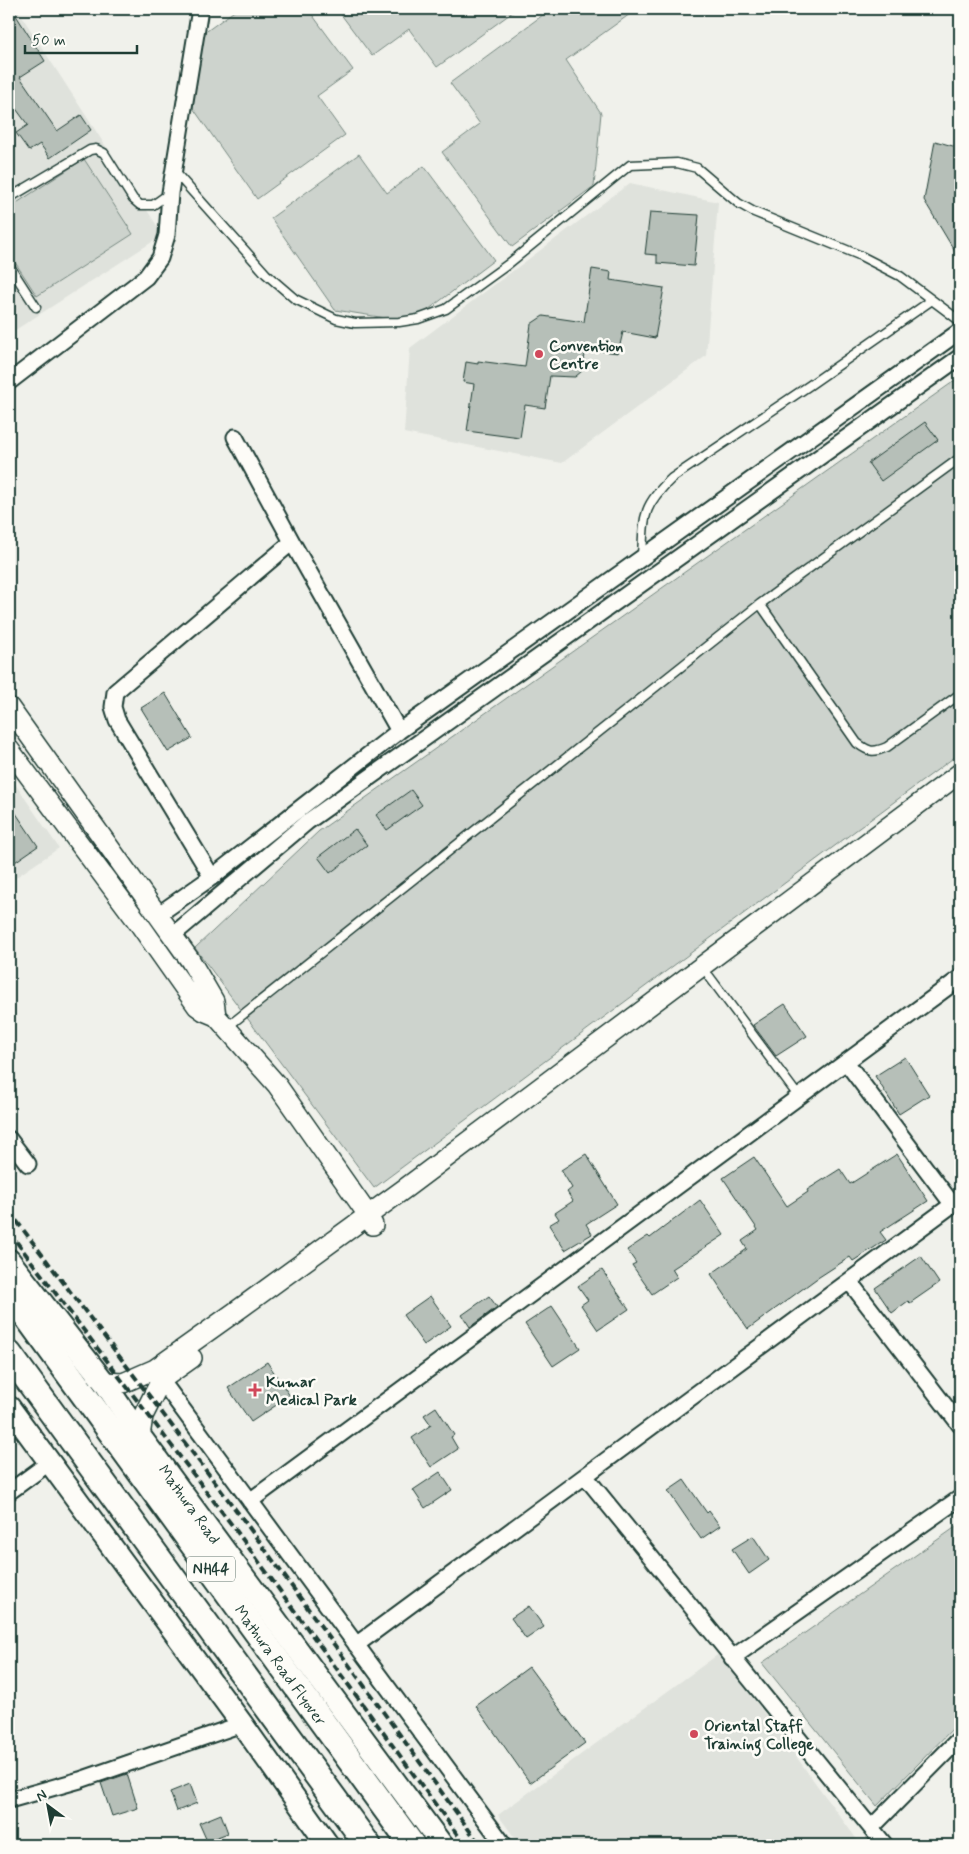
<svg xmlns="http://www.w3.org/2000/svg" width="969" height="1854" viewBox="0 0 969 1854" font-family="Mynerve,sans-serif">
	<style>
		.built { fill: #dfe2dc }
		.green { fill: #cdd3cd; stroke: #768880 }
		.building { fill: #b6bfb8; stroke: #1f3d34 }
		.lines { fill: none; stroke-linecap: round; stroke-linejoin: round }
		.service-casing { stroke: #1f3d34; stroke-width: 11 }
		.minor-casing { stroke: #1f3d34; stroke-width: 19 }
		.tertiary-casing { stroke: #1f3d34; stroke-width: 22 }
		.secondary-casing { stroke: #1f3d34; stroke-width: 25 }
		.trunk-casing { stroke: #1f3d34; stroke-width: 29 }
		.service { stroke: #fdfcf7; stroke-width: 8 }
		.minor { stroke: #fdfcf7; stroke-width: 15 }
		.tertiary { stroke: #fdfcf7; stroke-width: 19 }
		.secondary { stroke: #fdfcf7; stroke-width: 21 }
		.trunk { stroke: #fdfcf7; stroke-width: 25 }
		.rail { stroke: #1f3d34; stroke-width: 4; stroke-dasharray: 8 4; stroke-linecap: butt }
		.poi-dot { fill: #d1495b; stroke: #fdfcf7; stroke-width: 2 }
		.labels { text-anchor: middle; stroke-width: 5; stroke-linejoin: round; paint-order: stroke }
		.shield { fill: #fdfcf7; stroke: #62766e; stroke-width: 1 }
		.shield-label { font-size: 15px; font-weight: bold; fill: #1f3d34 }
		.poi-label { font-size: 16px; font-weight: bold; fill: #1f3d34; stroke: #fdfcf7; text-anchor: start }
		.street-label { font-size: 16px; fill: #1f3d34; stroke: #fdfcf7 }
	</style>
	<rect width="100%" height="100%" fill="#f0f1eb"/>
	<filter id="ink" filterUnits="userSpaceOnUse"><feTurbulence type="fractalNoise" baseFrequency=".02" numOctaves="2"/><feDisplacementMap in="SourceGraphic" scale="10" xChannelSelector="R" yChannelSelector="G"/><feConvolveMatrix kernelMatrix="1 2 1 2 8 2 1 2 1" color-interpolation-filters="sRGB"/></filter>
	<g filter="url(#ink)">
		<path class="built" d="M9 9H17L163 235 9 334Z
			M630 183 718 202 706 356 562 463 404 433 410 348Z
			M9 775 59 848 9 882Z
			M720 1653 861 1845H520L498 1815Z"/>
		<path class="green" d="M237 9H308L353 70 317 96 345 135 257 199 193 108 200 36Z
			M337 9H517L437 67 409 29 372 56Z
			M551 9H637L566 60 601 113 594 186 512 247 442 152 480 124 450 83Z
			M359 154 387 193 424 166 494 260 412 322 335 310 271 218Z
			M84 159 133 234 37 296 9 253V208Z
			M960 377V753L374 1188 195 948 319 831Z
			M960 1524V1721L877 1806 762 1663Z"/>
		<path class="building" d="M9 9H12L45 61 20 77 57 131 81 115 91 130 50 158 40 144 29 151 16 133 28 125 14 106 9 110Z
			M935 141 960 148V260L924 200Z
			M650 212 699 215 694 266 657 263V255L645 254Z
			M592 269 611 272 610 280 664 288 655 338 623 332 618 353 586 349 582 371 575 377 550 376 545 408 525 405 520 438 467 431 474 384 463 382 466 362 478 364V361L525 367 531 324 543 316 584 322Z
			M925 422 938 440 881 481 868 463Z
			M165 693 192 738 168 752 141 708Z
			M411 790 422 805 387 830 376 815Z
			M9 803 38 846 9 866Z
			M355 829 367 845 330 873 318 857Z
			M785 1004 807 1036 776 1056 753 1025Z
			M905 1057 929 1095 899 1114 875 1076Z
			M586 1154 617 1204 586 1224 592 1234 565 1250 549 1225 559 1219 555 1213 573 1201 567 1192 572 1188 561 1170Z
			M897 1154 928 1201 880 1232 886 1240 853 1261 850 1257 816 1279 748 1329 711 1274 747 1249 742 1241 758 1230 723 1178 754 1157 787 1206 808 1192 807 1190 840 1169 850 1184Z
			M700 1200 724 1235 672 1269 677 1277 652 1294 632 1265 636 1263 627 1250 648 1236 650 1238Z
			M921 1256 939 1283 910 1303 908 1301 892 1313 875 1288Z
			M602 1270 629 1309 598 1330 581 1305 588 1300 578 1286Z
			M430 1296 451 1326 424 1345 403 1315Z
			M489 1296 497 1307 470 1327 462 1315Z
			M552 1306 580 1348 553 1366 525 1324Z
			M267 1362 290 1396 251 1422 228 1388Z
			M436 1407 454 1435 451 1437 458 1449 431 1467 412 1438 431 1425 424 1415Z
			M440 1472 452 1490 425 1508 413 1490Z
			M684 1480 707 1513 709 1511 720 1526 701 1539 668 1491Z
			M753 1536 769 1560 749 1574 732 1549Z
			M529 1606 544 1627 526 1639 511 1618Z
			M529 1667 585 1743 530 1783 476 1706Z
			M127 1774 138 1808 112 1816 101 1783Z
			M190 1784 197 1803 177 1811 170 1792Z
			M221 1814 228 1833 207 1841 199 1823Z"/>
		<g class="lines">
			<g class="service-casing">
				<path id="service" d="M174 171 266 274 295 299 336 319 355 323 399 322 418 319 446 309 507 265 630 165 677 163 697 168 738 203 754 212 859 255 900 276 960 321
					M9 198 90 150 96 149 104 153 133 199 140 205H153L170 193
					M9 265 36 307
					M642 558C644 518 641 507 672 478L810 385 932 300
					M760 604 857 743C869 752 873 753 887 747L960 694
					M709 976 799 1097
					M226 1028 760 604 960 458"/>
			</g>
			<g class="minor-casing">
				<path id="minor" d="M9 382 146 277 160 258 167 235 170 193 200 9
					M235 437 292 542 399 731
					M212 877 117 720 113 707 115 692 292 542
					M159 914 212 877 399 731 960 331
					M173 935 307 822 960 357
					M846 1062 953 1205
					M9 1139 28 1164
					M849 1281 960 1425
					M161 1380 504 1845
					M585 1476 885 1845
					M9 1492 50 1462
					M250 1501 960 978
					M356 1645 960 1199
					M732 1658 960 1498
					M9 1800 80 1780 242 1724
					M871 1828 960 1738"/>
			</g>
			<g class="tertiary-casing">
				<path id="tertiary" d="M9 707 190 960 214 1001 216 1016
					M9 749 140 925 197 1006 204 1011 216 1016 277 1085 368 1215 373 1225
					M104 1382 123 1383 155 1369 242 1307 407 1187 960 773
					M140 1436 143 1416 161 1380 192 1358"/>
			</g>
			<g class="secondary-casing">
				<path id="secondary" d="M9 1260 104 1382 140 1436 442 1845
					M9 1407 242 1724 328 1845"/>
			</g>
			<g class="trunk-casing">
				<path id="trunk" d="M9 1292 412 1845
					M9 1354 368 1845"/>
			</g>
			<use href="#service" class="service"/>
			<use href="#minor" class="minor"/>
			<use href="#tertiary" class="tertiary"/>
			<use href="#secondary" class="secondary"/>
			<use href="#trunk" class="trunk"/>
			<path class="rail" d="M9 1211 245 1522 480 1845
				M9 1232 235 1529 465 1845"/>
		</g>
	</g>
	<g class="poi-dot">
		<circle cx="539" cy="354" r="5"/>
		<path d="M252.5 1382.5h5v5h5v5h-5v5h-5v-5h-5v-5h5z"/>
		<circle cx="694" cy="1734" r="5"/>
	</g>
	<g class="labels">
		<rect class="shield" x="187" y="1556.5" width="48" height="25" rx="4"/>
		<g class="shield-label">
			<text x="211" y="1574">NH44</text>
		</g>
		<g class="poi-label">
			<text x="549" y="351">Convention<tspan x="549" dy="18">Centre</tspan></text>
			<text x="266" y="1387">Kumar<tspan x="266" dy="18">Medical Park</tspan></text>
			<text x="704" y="1731">Oriental Staff<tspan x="704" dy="18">Training College</tspan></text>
		</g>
		<g class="street-label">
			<text transform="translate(190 1504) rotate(54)" y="6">Mathura Road</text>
			<text transform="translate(281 1665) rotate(54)" y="6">Mathura Road Flyover</text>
		</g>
	</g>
	<rect width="969" height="1854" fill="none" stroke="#fdfcf7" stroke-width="30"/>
	<rect x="15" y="15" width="939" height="1824" fill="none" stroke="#1f3d34" stroke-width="2" filter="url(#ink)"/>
	<g transform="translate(48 1806) rotate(328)" stroke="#fdfcf7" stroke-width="4" paint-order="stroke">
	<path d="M0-4L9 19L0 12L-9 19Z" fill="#1f3d34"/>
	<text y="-8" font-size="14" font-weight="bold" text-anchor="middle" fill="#1f3d34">N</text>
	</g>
	<path d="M25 45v8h112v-8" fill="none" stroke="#1f3d34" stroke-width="2.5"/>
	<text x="32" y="45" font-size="15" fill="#1f3d34" stroke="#fdfcf7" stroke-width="4" paint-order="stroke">50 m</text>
</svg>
